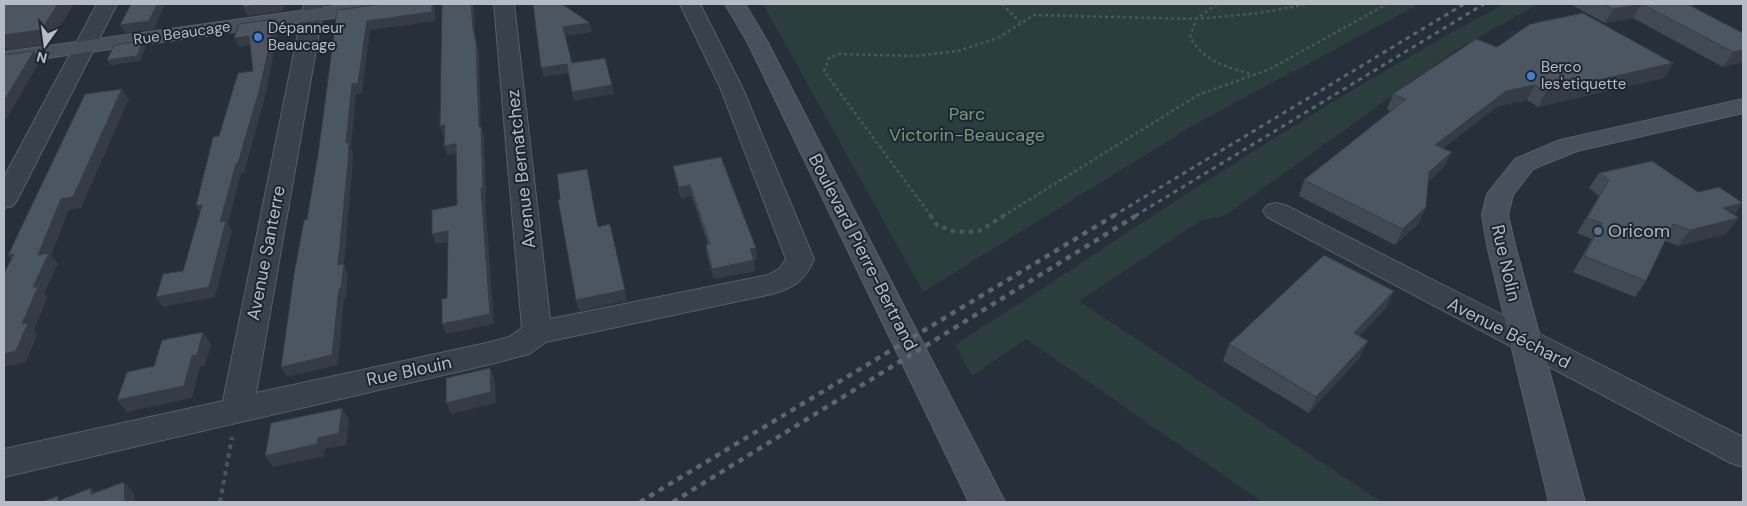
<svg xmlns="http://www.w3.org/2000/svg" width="1747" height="506" viewBox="0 0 1747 506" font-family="'DM Sans',sans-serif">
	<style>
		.green { fill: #2b3d3d }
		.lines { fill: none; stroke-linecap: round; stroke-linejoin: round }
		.street-casing { stroke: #575f68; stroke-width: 2 }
		.secondary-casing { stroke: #575f68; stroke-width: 2 }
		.path-far1 { stroke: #48585a; stroke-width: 2.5; stroke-dasharray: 3 3; stroke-linecap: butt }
		.path { stroke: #48585a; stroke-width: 4; stroke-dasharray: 4.5 4.5; stroke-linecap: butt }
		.street { fill: #39414a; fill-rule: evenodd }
		.secondary { fill: #48505d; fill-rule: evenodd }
		.rail-far1 { stroke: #5c6571; stroke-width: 3; stroke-dasharray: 4.5 4.5; stroke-linecap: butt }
		.rail { stroke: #5c6571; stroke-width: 4.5; stroke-dasharray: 5.5 5.5; stroke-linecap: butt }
		.wall { fill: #414a54 }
		.shaded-wall { fill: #353c45 }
		.building { fill: #4c5662; stroke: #353c45 }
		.shop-dot { fill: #3f7fe0; stroke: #1e262f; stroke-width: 2 }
		.service-dot { fill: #5c6f8a; stroke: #1e262f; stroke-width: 2 }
		.labels { text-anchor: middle; stroke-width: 4; stroke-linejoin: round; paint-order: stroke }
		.far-poi-label { font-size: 15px; fill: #b5bcc6; stroke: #1e262f; text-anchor: start }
		.far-street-label { font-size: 15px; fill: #b5bcc6; stroke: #1e262f }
		.park-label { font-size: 18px; fill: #76997e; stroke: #1e262f }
		.street-label { font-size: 18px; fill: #b5bcc6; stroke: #1e262f }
		.poi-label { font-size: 18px; fill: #b5bcc6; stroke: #1e262f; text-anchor: start }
	</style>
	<rect width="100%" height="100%" fill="#262f3a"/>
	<path class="green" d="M763 4H1420L1199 122 923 292Z
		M1504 4H1538L1456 50 1226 215 1201 220 1079 301 1382 502H1262L1026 339 972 376 955 345C1135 229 1314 105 1504 4Z"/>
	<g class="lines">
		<g class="street-casing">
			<path id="street" d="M97 4H117L17 200 13 206 4 208V177Z
				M304 4H324L256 393 491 342 509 337 522 328 494 4H514L550 319 768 275 780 268 786 259 720 87 680 4H700L742 87 814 259C806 280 793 288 772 294L546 342 529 354 491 364 4 477V449L223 401Z
				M1276 203 1285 205 1743 437V467L1731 463 1267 217 1263 211 1267 205Z"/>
		</g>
		<g class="secondary-casing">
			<path id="secondary" d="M349 4H400L397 8 390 10 4 64V52Z
				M725 4H745L767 41 1005 502H969L747 41Z
				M1743 99V113L1577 151 1533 169 1513 195 1508 215 1515 245 1585 502H1549L1487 245 1482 215 1487 194 1515 159 1560 140Z"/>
		</g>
		<path class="path-far1" d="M1002 4 1020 22
			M1217 4 1196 19 1190 37C1203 61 1226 67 1251 74
			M931 216 824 71 829 58 839 54 916 56 958 51 998 38 1034 15 1196 19 1259 13 1308 4
			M1003 216 1198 95 1270 69 1387 4"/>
		<path class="path" d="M930 215 937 225 953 231 968 232 979 231 1005 215
			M220 502 232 437"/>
		<use href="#street" class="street"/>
		<use href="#secondary" class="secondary"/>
		<path class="rail-far1" d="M1113 216 1464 4
			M1135 216 1484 4"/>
		<path class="rail" d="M640 502 1115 215
			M673 502 1137 215"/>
	</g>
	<path class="wall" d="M1570 4H1695L1692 7 1743 33V62L1723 67 1633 18 1605 23Z
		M1497 47 1673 63 1664 78 1538 107 1527 100 1498 106 1443 148 1444 167 1428 182 1419 223 1395 245 1299 196 1304 180 1391 111 1387 109 1393 94Z
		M673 166 757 259 753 260 755 271 714 279 707 255 706 245 708 244 692 196 681 198 675 176Z
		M1599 173 1698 192 1743 203 1734 215 1726 234 1678 246 1665 241 1646 281 1635 297 1573 272 1592 239 1577 233 1599 196 1589 188Z
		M1386 308 1359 336 1368 341 1360 357 1309 413 1223 361 1229 344Z"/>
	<path class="shaded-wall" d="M58 4H74L50 44 7 50 4 46V34Z
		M157 4H165L154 29 125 33 120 25Z
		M265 4H285L283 11 248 16 243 7Z
		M432 4H435V21L370 30 362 93 356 94 351 148 353 152 352 173 344 265 348 274 346 298 344 299 338 365 287 377 281 367 338 265 346 143 352 84 367 21Z
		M471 4H473L474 5 475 37 479 51 481 130V126L484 136 486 197 485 198 494 324 446 334 442 324 481 188Z
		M1642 4 1633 18 1605 23 1613 9Z
		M1671 4H1695L1693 6 1666 12Z
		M275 19 279 27 265 97 244 173H241L228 224 232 231 215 297 163 307 156 297 209 287 220 222Z
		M590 23 592 32 565 36 563 27Z
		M249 36 253 45 239 47 234 38Z
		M143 41 146 46 140 61 110 65 107 60Z
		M1743 50V62L1723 67 1733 52Z
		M34 51 40 61 4 123V101Z
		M1673 63 1664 78 1538 107 1546 92Z
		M567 64 569 73 544 77 541 68Z
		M612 85 614 94 574 101 572 92Z
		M1535 85 1527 100 1498 106 1428 160 1435 145 1506 91Z
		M122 89 129 99 81 208 69 210 51 255 58 264 44 294 47 298 34 330 37 335 26 362 4 367V354L22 324 38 255 61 199Z
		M445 125 448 134 443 135 440 126Z
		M456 144 460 153 447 155 444 146Z
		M1452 152 1444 167 1422 188 1429 172Z
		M690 185 692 196 681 198 679 187Z
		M1743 203 1732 219 1723 208Z
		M202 205V216L196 206Z
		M1426 207 1419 223 1395 245 1403 229Z
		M1739 218 1726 234 1678 246 1690 230Z
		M610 224 627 301 579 311 576 300Z
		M448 231 452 241 436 244 432 234Z
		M756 248 757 259 751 260 750 249Z
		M14 254 16 266 8 255Z
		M754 260 755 271 714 279 712 269Z
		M1394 291 1386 308 1346 349 1354 333Z
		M203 332 211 344 205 366 200 367 192 398 127 412 117 400 192 356Z
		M1368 341 1360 357 1309 413 1316 397Z
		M490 368 495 380 496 403 451 414 446 403Z
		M342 408 349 419 346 445 325 449 324 456 273 467 265 456 318 438Z
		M124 482 134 493 135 502H125Z
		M91 488 102 500 91 494Z"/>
	<path class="building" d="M4 4H58L41 30 4 35Z
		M131 4H157L149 21 120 25Z
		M244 4H265L243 7Z
		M382 4H432V12L367 21 358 83 352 84 346 143 349 142 348 163 338 265 344 264 341 288 339 289 332 355 281 367 294 274 304 220 307 219 319 148 337 10Z
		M442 4H471L473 28 476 42 479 127 481 126 483 187 481 188 490 314 442 324V299L447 298 448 231 432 234V210L457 205 456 144 444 146 445 125 440 126Z
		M533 4H562L590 23 563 27 572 63 605 58 612 85 572 92 567 64 541 68Z
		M1603 4H1641L1613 9Z
		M1642 4H1687L1743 33V50L1733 52Z
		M1583 13 1673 63 1546 92 1535 85 1506 91 1435 145 1452 152 1429 172 1426 207 1403 229 1304 180 1406 99 1393 94 1476 39 1497 47 1530 24Z
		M275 19 260 88 238 163 236 164 220 222 226 221 209 287 156 297 163 274 183 271 202 205 196 206 213 137 219 136 238 73 253 71 249 36 234 38 239 24Z
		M143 41 137 56 107 60 114 45Z
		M34 51 4 101V55Z
		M122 89 73 197 61 199 38 255 49 253 33 287H38L22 324 28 323 16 351 4 354V273L14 254 8 255 85 94Z
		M721 157 756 248 750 249 754 260 712 269 706 245 710 244 690 185 679 187 673 166Z
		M1652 161 1698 192 1719 187 1743 203 1723 208 1739 218 1690 230 1673 224 1646 281 1584 256 1602 223 1587 218 1609 180 1599 173Z
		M587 169 598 227 610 224 625 290 576 300 558 200 560 199 557 174Z
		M1324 255 1394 291 1354 333 1368 341 1316 397 1229 344Z
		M203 332 197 355 192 356 184 386 117 400 127 372 154 366 162 340Z
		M490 368 491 392 446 403V378Z
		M342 408 339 433 318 438 317 444 265 456 271 423Z
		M124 482 125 502H41L58 496V501L91 488V494Z"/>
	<g class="shop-dot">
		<circle cx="258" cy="37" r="5"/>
		<circle cx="1531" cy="76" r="5"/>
	</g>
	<circle class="service-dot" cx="1598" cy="231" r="5"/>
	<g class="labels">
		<g class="far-poi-label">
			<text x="268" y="33">Dépanneur<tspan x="268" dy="17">Beaucage</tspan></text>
			<text x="1541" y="72">Berco<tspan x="1541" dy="17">les'etiquette</tspan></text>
		</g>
		<g class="far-street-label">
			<text transform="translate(182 33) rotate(-8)" y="5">Rue Beaucage</text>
		</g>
		<g class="park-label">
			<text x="967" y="120">Parc<tspan x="967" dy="21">Victorin-Beaucage</tspan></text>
		</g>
		<g class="street-label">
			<text transform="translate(521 169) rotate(-96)" y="6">Avenue Bernatchez</text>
			<text transform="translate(863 252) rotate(63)" y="6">Boulevard Pierre-Bertrand</text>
			<text transform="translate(266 253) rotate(-79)" y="6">Avenue Santerre</text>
			<text transform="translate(1506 263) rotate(77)" y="6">Rue Nolin</text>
			<text transform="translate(1509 333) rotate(27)" y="6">Avenue Béchard</text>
			<text transform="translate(409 371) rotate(-12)" y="6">Rue Blouin</text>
		</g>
		<g class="poi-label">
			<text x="1608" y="237">Oricom</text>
		</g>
	</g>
	<rect width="1747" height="506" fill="none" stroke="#b5bcc6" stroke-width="10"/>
	<g transform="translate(45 45) rotate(194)" stroke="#1e262f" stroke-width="4" paint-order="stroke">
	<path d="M0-4L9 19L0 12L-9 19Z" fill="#b5bcc6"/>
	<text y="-8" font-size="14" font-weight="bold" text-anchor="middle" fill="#b5bcc6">N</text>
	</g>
</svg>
